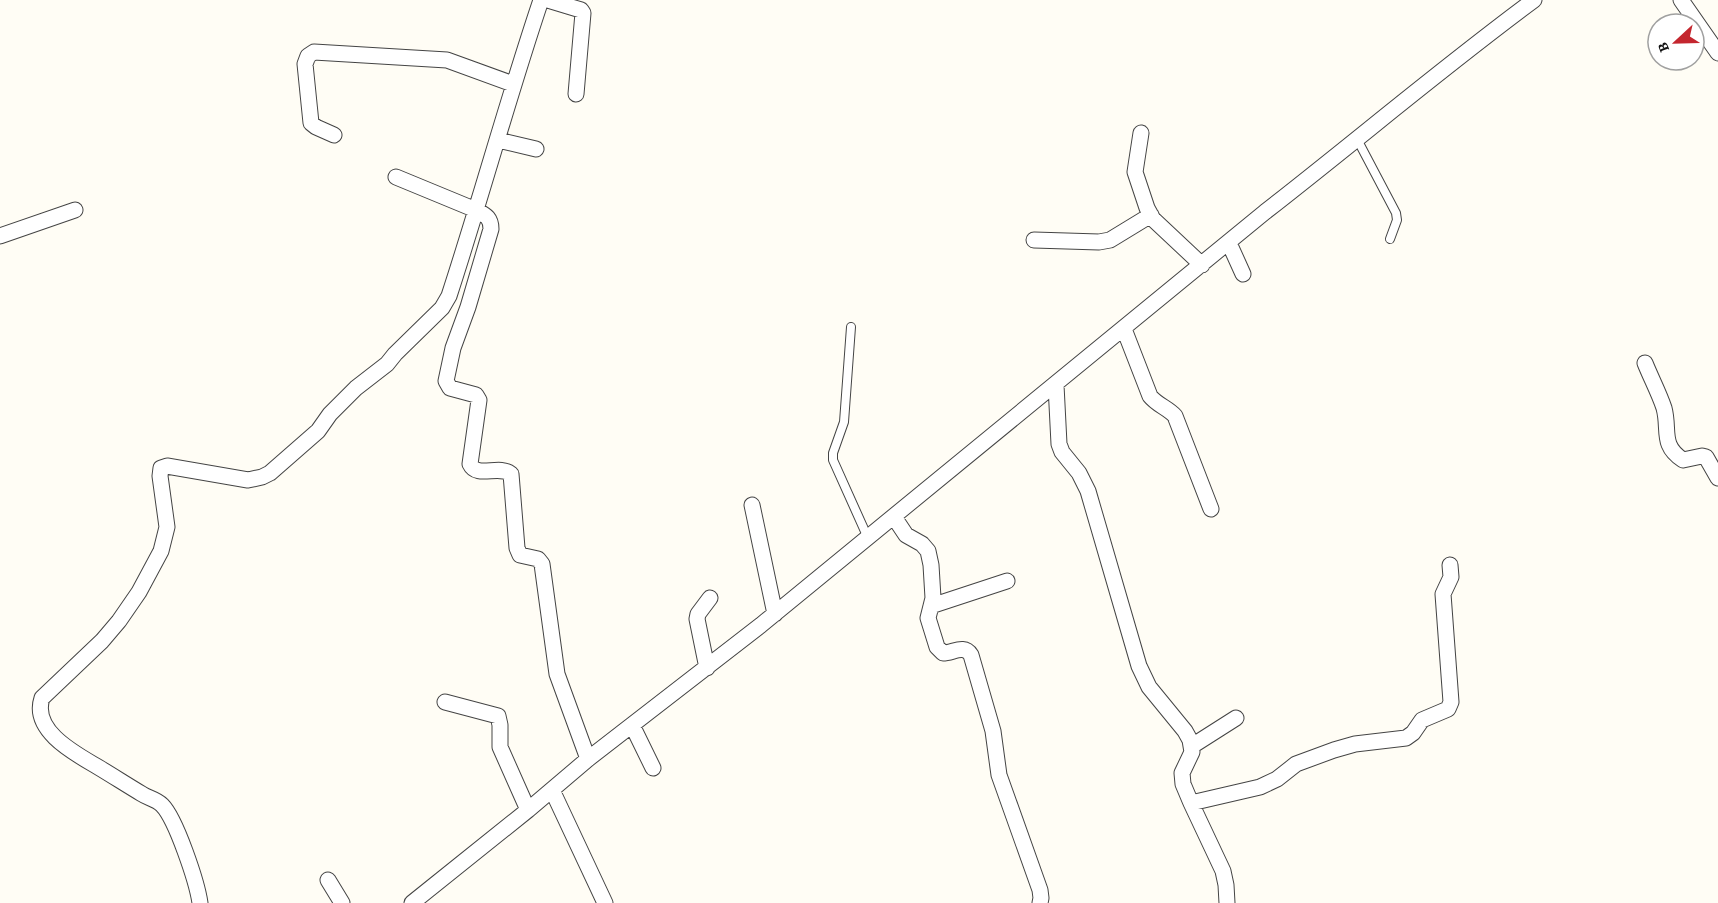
<svg xmlns="http://www.w3.org/2000/svg" width="1718" height="903" viewBox="0 0 1718 903" font-family="'Crimson Pro',serif">
	<style>
		.lines { fill: none; stroke-linecap: round; stroke-linejoin: round }
		.service-casing { stroke: #444; stroke-width: 10 }
		.minor-casing { stroke: #444; stroke-width: 17 }
		.service { stroke: #fff; stroke-width: 8 }
		.minor { stroke: #fff; stroke-width: 15 }
	</style>
	<rect width="100%" height="100%" fill="#fffdf5"/>
	<g class="lines">
		<g class="service-casing">
			<path id="service" d="M1357 139 1396 213 1397 220 1390 239
				M851 327 844 422 833 453V460L868 538"/>
		</g>
		<g class="minor-casing">
			<path id="minor" d="M548 0 581 10 583 13 576 94
				M1681 0 1718 53
				M1141 133 1135 172 1147 208 1153 219 1202 265
				M334 135 316 127 311 123 305 64 308 56 314 52 447 60 513 84
				M498 140 536 149
				M396 177 476 210C485 215 491 217 491 229L468 307 453 348 446 381 450 388 476 395 479 400 470 464C477 479 499 464 511 474L517 548 520 555 538 559 542 564 557 674 588 759
				M0 236 75 210
				M1034 240 1099 242 1110 240 1151 215
				M1229 243 1243 274
				M1124 329 1150 396C1157 405 1168 408 1175 416L1211 509
				M1645 363C1651 378 1659 393 1664 408 1670 430 1660 445 1683 460L1702 456 1706 457 1718 478
				M1056 385 1059 444 1062 452 1079 473 1088 491 1139 666 1149 687 1185 731 1190 740 1192 752 1182 773 1183 784 1191 803 1223 871 1226 885 1227 903
				M752 505 775 614
				M894 517 906 535 922 544 928 551 931 565 933 598 928 618 937 647 943 653C953 653 964 644 971 655L993 731 999 775 1040 890 1041 898 1040 903
				M931 606 1007 581
				M707 668 697 619 698 614 710 598
				M445 702 498 716 500 725V747L528 810
				M632 725 653 768
				M1192 746 1236 718
				M552 790 605 903
				M1191 803 1260 787 1277 779 1296 764 1334 750 1355 744 1406 738 1413 733 1422 720 1448 709 1451 702 1443 594 1451 577 1450 565
				M328 880 342 903
				M200 903C197 882 176 819 162 805 156 799 148 798 142 794 127 785 113 776 98 767 76 754 31 731 42 698L102 641 119 621 139 592 161 551 167 527 160 476 161 468 167 466 248 480 262 477 270 473 318 431 330 414 356 388 387 364 395 354 442 308 449 296C481 198 508 98 541 0
				M412 903 528 810 588 759 761 625 1265 212C1355 142 1442 68 1534 0"/>
		</g>
		<use href="#service" class="service"/>
		<use href="#minor" class="minor"/>
	</g>
	<g transform="translate(1676 42) rotate(248)"><circle r="28" fill="#ffffff" stroke="#a0a0a0" stroke-width="1.5"/>
	<path d="M0-4.5L10 22L0 15L-10 22Z" fill="#c4262e"/>
	<text y="-9" font-size="16" font-weight="bold" text-anchor="middle" fill="#111111">B</text>
	</g>
</svg>
